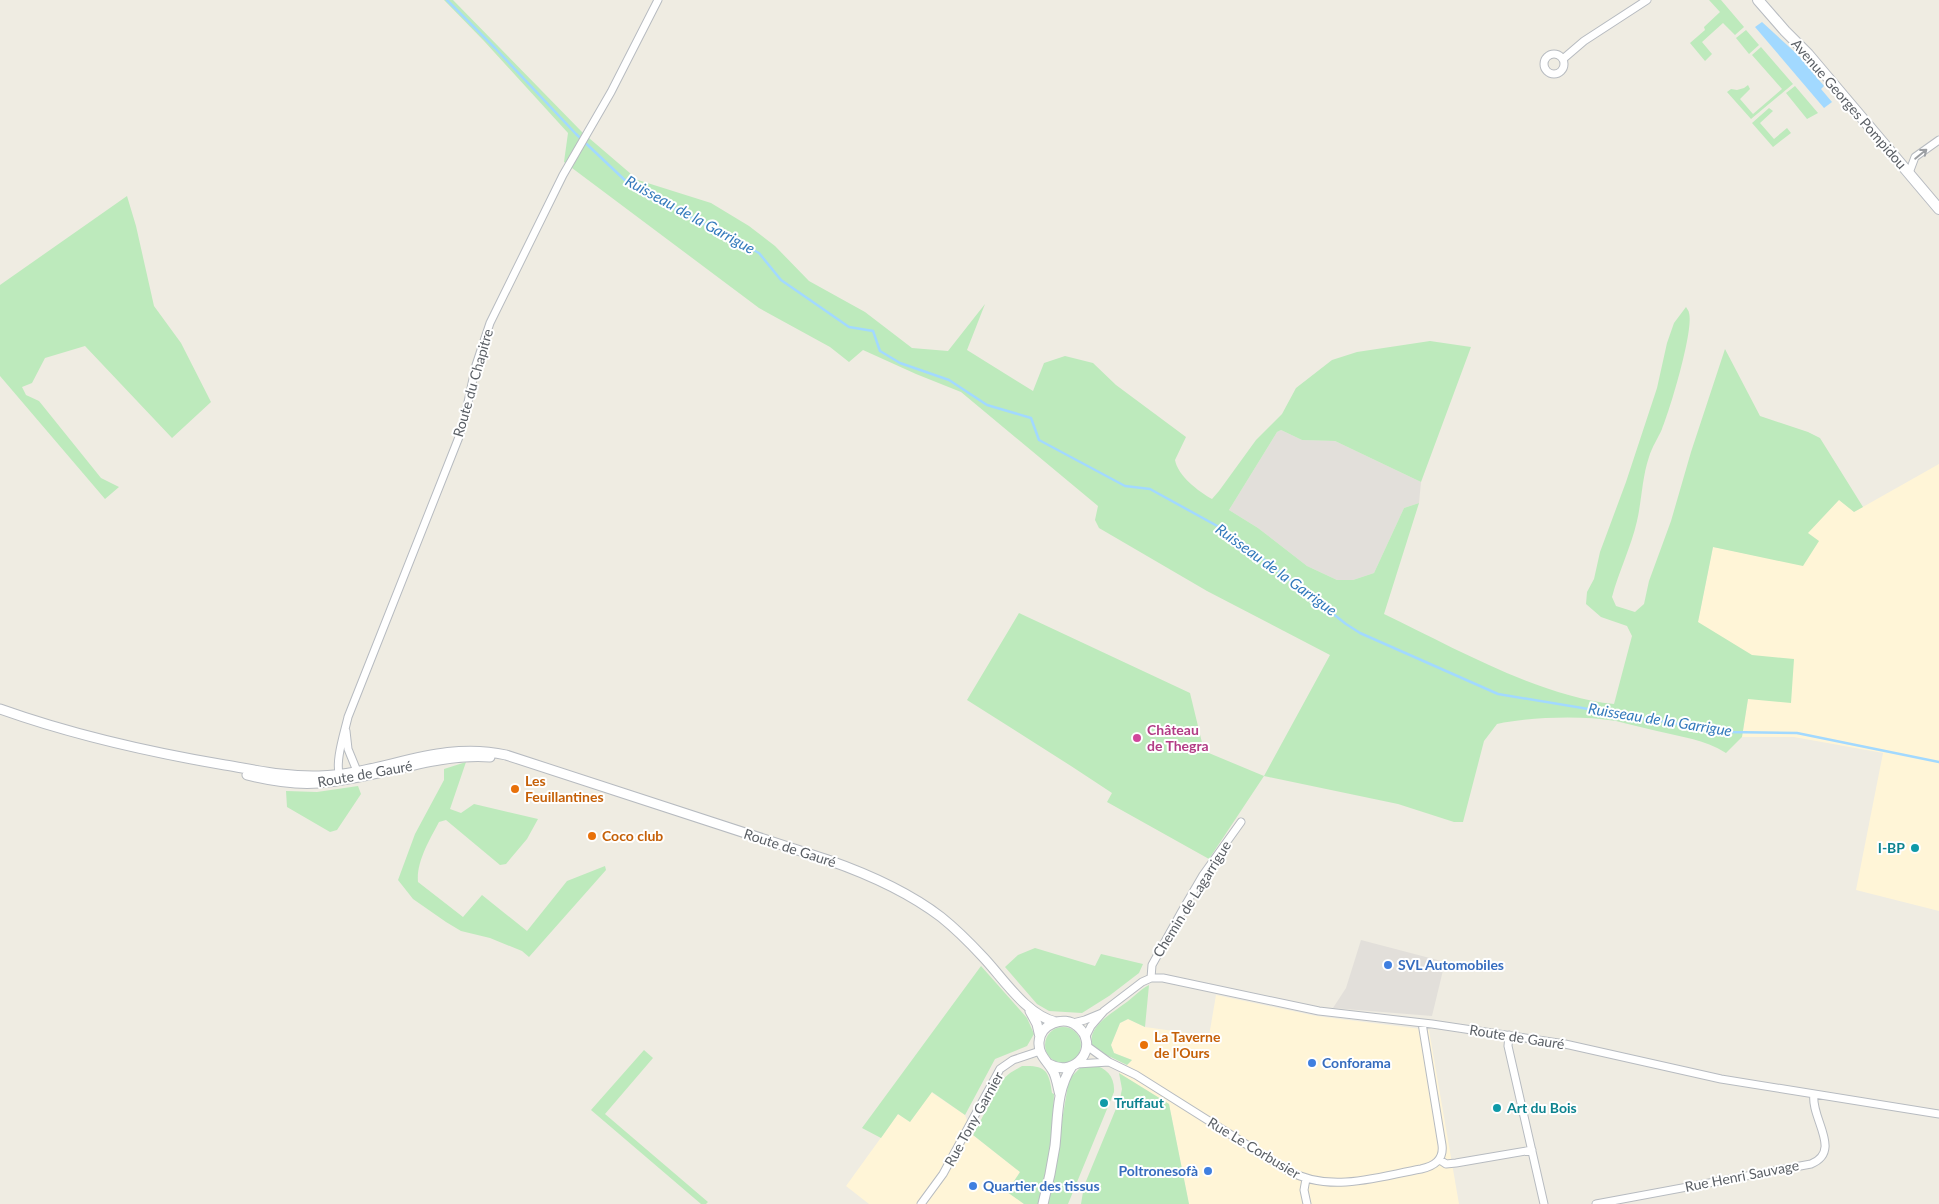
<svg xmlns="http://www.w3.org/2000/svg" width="1939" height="1204" viewBox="0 0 1939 1204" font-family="Lato,sans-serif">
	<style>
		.commercial { fill: #fff5d7 }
		.industrial { fill: #e2dfda }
		.green { fill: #bdeabc }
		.water { fill: #a2d9ff }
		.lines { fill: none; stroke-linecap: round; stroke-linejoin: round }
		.stream { stroke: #a2d9ff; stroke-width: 2.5 }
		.minor-casing { stroke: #b7bbc0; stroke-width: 9 }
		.tertiary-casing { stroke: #b7bbc0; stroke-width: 11 }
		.secondary-casing { stroke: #b8bcc2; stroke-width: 12 }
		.minor { stroke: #fff; stroke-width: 7 }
		.tertiary { stroke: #fff; stroke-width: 9 }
		.secondary { stroke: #fff; stroke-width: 10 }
		.oneway { stroke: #9c9fa3 }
		.hotel-dot { fill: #d1479c; stroke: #fff; stroke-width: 2 }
		.food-dot { fill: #e8710a; stroke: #fff; stroke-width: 2 }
		.culture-dot { fill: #0f9aa8; stroke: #fff; stroke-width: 2 }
		.shop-dot { fill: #3f7fe0; stroke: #fff; stroke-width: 2 }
		.labels { text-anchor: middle; stroke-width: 4; stroke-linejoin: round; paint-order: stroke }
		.street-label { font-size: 14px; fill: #5a5f65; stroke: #fff }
		.hotel-label { font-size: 14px; font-weight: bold; fill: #b23c85; stroke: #fff; text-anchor: start }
		.food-label { font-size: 14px; font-weight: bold; fill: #c56008; stroke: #fff; text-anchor: start }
		.culture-label { font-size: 14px; font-weight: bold; fill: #0d838f; stroke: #fff; text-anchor: start }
		.shop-label { font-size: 14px; font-weight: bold; fill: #366cbe; stroke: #fff; text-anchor: start }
		.water-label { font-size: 15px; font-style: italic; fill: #347abc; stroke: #fff }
	</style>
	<rect width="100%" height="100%" fill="#efece2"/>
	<path class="commercial" d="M1939 464V911L1856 890 1883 753 1794 737H1742L1748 699 1698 622 1713 547 1803 565 1807 533 1839 499 1854 512Z
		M1216 995 1316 1016 1429 1030 1459 1204H1189L1169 1104 1119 1073 1132 1060 1114 1053 1111 1045 1120 1023 1128 1019 1145 1027 1209 1036Z
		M931 1092 965 1115 973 1135 1020 1172 1007 1191 1024 1204H869L846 1186 898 1114 910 1122Z"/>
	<path class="industrial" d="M1281 430 1302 440 1335 441 1421 482 1419 503 1404 508 1374 573 1353 580H1337L1307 566 1258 528 1229 510 1277 432Z
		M1361 940 1445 962 1432 1016 1333 1008 1346 988Z"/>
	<path class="green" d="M444 0H453L582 132 638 180 711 203 749 226 775 246 809 281 865 312 912 348 948 351 985 304 967 350 1033 391 1044 363 1065 356 1093 363 1116 385 1186 437 1175 460C1178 476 1198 491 1212 499L1219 491 1256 440 1282 414 1296 388 1332 360 1357 352 1430 341 1471 347 1421 482 1335 441 1302 440 1281 430 1277 432 1229 510 1258 528 1307 566 1337 580H1353L1374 573 1404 508 1419 503 1384 614C1453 647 1538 696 1614 704L1632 636 1627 626 1601 617 1586 604 1587 592 1594 579 1600 552 1626 482 1657 388 1667 343 1674 323 1686 307C1687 309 1689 311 1689 313 1694 330 1670 410 1662 429 1658 438 1652 447 1649 457 1642 478 1642 499 1637 521 1631 547 1619 571 1612 597L1616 606 1635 612 1644 604 1649 581 1671 521 1691 452 1725 349 1760 416 1808 432 1820 438 1863 507 1854 512 1839 500 1808 533 1819 541 1803 566 1713 547 1698 622 1752 655 1794 659 1791 703 1748 699 1742 737 1726 753C1704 739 1681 737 1657 731 1643 728 1629 724 1616 721 1580 715 1531 717 1497 724L1484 741 1463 822H1454L1398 804 1264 776 1209 859 1107 802 1112 793 1071 766 967 700 1019 613 1190 693 1204 751 1264 776 1330 655 1207 591 1099 528 1095 520 1098 506 961 392 916 374 863 350 849 362 830 347 759 308 564 162 568 133 484 41Z
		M1709 0H1721L1744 27 1735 35 1723 23 1702 42 1712 54 1705 61 1690 43 1705 30 1704 27 1720 12Z
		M1746 30 1759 45 1749 54 1736 38Z
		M1761 47 1793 84 1751 119 1727 92 1731 89 1737 90 1744 88 1748 85 1750 89 1740 99 1753 114 1782 89 1752 55Z
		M1795 86 1818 113 1807 119 1786 93Z
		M1769 108 1773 111 1760 123 1774 139 1787 128 1791 133 1773 147 1752 123Z
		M127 196 136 226 154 306 181 343 211 402 172 438 85 346 45 358 32 383 22 387 26 395 39 401 101 478 119 487 105 499 0 376V285Z
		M466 762 450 809 461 813 474 804 538 819 527 839 506 864 500 865 446 820 439 822C430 839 416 862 418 882L463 917 482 895 527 931 567 881 605 866 606 870 529 957 522 951 490 938 461 931 446 922 413 899 398 880 415 834 444 780V769Z
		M358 786 361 794 337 830 330 832 287 807 286 791 317 792Z
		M1035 948 1095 966 1101 954 1143 964 1139 973 1109 996 1082 1013 1049 1011 1037 1004 1005 967 1018 955Z
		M981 966 1027 1018 1034 1034 1027 1046 995 1059 965 1115 932 1092 910 1122 898 1114 881 1138 862 1128Z
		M1149 985 1145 1027 1128 1019 1120 1023 1111 1045 1114 1053 1132 1060 1127 1065 1094 1049C1083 1029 1111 1014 1124 1004 1133 998 1139 990 1149 985Z
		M1045 1045a18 18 0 1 1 36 0a18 18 0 1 1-36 0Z
		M644 1050 653 1058 605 1114 708 1202 706 1204H701L591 1110Z
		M1087 1065 1091 1067 1093 1065C1107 1068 1115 1077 1114 1092L1068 1204H1048L1069 1079 1080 1068Z
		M1022 1066C1045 1065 1049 1070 1052 1093L1054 1094C1053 1132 1048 1168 1038 1204H1024L1007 1192 1020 1172 973 1135 1002 1080 1010 1073Z
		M1119 1073 1169 1104 1189 1204H1081L1084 1186 1120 1099 1122 1089Z"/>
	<path class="water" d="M1762 22 1798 55 1824 86 1821 89 1832 102 1824 108 1755 27Z"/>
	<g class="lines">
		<path class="stream" d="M447 0 495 48 576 134 630 185 759 253 781 280 849 327 873 331 880 351 900 363 949 380 987 405 1031 418 1039 440 1125 486 1150 489 1230 533 1346 624 1360 633 1498 694 1726 732 1797 733 1939 762"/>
		<g class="minor-casing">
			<path id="minor" d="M1544 64a10 10 0 1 1 20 0a10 10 0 1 1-20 0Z
				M1563 59 1584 41 1647 0
				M1909 173 1915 157 1939 140
				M346 731 348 749 357 771 356 776
				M341 778C333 766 345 731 348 717L459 437 465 416 476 365 490 323 563 175 611 92 658 0
				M1151 978 1152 965 1182 911 1203 875 1241 822
				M1073 1023 1085 1020 1102 1013
				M1509 1035 1508 1046 1544 1204
				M1085 1038 1091 1026 1104 1011 1142 982 1151 978H1163L1319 1011 1432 1024 1565 1044 1721 1079 1939 1114
				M1087 1046 1109 1062 1136 1075 1287 1170C1330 1194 1376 1177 1421 1169 1434 1166 1444 1160 1442 1145L1422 1023
				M1077 1064 1109 1062
				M1440 1160 1446 1164 1456 1163 1532 1150
				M1306 1179 1304 1190 1307 1204
				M921 1204 943 1174 1000 1069 1013 1060 1040 1051
				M1596 1204 1811 1164C1843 1151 1810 1118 1814 1094"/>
		</g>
		<g class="tertiary-casing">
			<path id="tertiary" d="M0 709C73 735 148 752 225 765 256 770 286 777 319 776 384 774 438 740 506 755L828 860C868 874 907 891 941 917 956 929 970 943 983 957 1003 978 1026 1015 1056 1022
				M247 775C271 781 294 785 319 783 377 779 432 753 490 757
				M1030 1011 1037 1024 1040 1037
				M1049 1064C1076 1079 1101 1045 1077 1026 1064 1015 1040 1024 1039 1042 1038 1056 1049 1062 1054 1073 1057 1080 1058 1088 1060 1095
				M1043 1204C1048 1185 1052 1166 1055 1146 1058 1118 1056 1090 1072 1066"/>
		</g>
		<g class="secondary-casing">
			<path id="secondary" d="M1758 0 1785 31 1808 54 1939 209"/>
		</g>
		<use href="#minor" class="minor"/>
		<use href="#tertiary" class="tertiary"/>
		<use href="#secondary" class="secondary"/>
	</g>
	<defs><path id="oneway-shaft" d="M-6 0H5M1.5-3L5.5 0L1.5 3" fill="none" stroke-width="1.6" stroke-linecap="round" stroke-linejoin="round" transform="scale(1.25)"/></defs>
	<use class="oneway" href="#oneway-shaft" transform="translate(1921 154) rotate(-39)"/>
	<circle class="hotel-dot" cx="1137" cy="738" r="5"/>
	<g class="food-dot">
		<circle cx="515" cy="789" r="5"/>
		<circle cx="592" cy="836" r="5"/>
		<circle cx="1144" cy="1045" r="5"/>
	</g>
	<g class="culture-dot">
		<circle cx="1915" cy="848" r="5"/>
		<circle cx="1104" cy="1103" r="5"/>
		<circle cx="1497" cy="1108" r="5"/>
	</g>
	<g class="shop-dot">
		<circle cx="1388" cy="965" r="5"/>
		<circle cx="1312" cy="1063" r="5"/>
		<circle cx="1208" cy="1171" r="5"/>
		<circle cx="973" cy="1186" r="5"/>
	</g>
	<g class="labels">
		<g class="street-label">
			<text transform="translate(1849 104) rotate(49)" y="5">Avenue Georges Pompidou</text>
			<text transform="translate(473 383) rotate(-74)" y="5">Route du Chapitre</text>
			<text transform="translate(365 774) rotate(-10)" y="5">Route de Gauré</text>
			<text transform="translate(790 848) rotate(18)" y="5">Route de Gauré</text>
			<text transform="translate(1192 899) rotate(-58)" y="5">Chemin de Lagarrigue</text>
			<text transform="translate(1517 1037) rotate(9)" y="5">Route de Gauré</text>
			<text transform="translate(974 1119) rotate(-61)" y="5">Rue Tony Garnier</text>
			<text transform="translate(1254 1148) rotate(31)" y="5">Rue Le Corbusier</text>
			<text transform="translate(1742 1176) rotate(-11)" y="5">Rue Henri Sauvage</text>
		</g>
		<g class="hotel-label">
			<text x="1147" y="735">Château<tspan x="1147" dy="16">de Thegra</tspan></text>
		</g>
		<g class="food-label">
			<text x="525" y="786">Les<tspan x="525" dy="16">Feuillantines</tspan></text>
			<text x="602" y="841">Coco club</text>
			<text x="1154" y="1042">La Taverne<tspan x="1154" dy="16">de l'Ours</tspan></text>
		</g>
		<g class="culture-label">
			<text x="1905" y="853" text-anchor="end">I-BP</text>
			<text x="1114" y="1108">Truffaut</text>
			<text x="1507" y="1113">Art du Bois</text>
		</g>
		<g class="shop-label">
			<text x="1398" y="970">SVL Automobiles</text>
			<text x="1322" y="1068">Conforama</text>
			<text x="1198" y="1176" text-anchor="end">Poltronesofà</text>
			<text x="983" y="1191">Quartier des tissus</text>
		</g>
		<g class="water-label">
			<text transform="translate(690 215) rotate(29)" y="5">Ruisseau de la Garrigue</text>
			<text transform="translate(1276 570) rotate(36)" y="5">Ruisseau de la Garrigue</text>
			<text transform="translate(1660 720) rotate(9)" y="5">Ruisseau de la Garrigue</text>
		</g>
	</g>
</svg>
